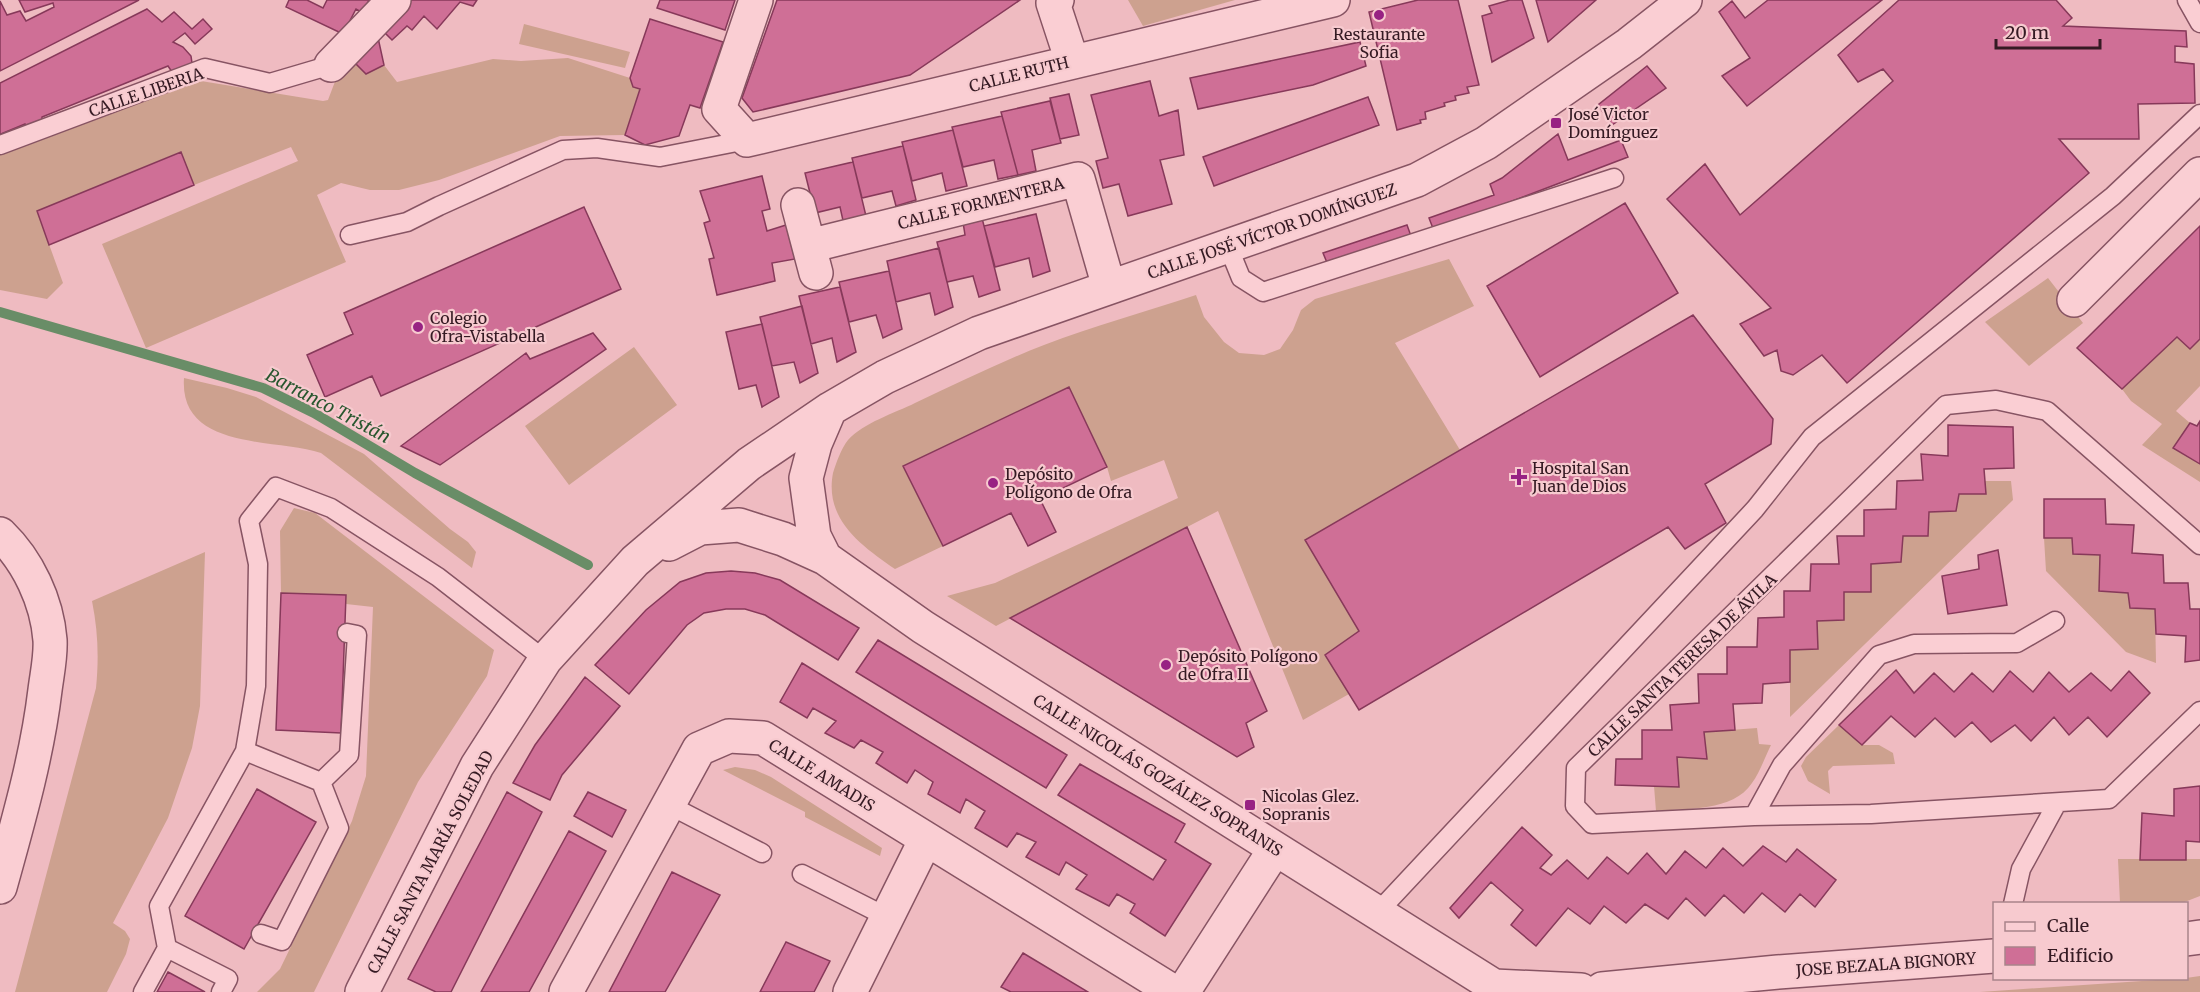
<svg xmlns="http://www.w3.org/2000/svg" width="2200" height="992" viewBox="0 0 2200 992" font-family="Merriweather,serif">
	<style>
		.garden { fill: #cda18f }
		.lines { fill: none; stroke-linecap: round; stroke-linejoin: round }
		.stream { stroke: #698d67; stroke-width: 10 }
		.building { fill: #cf6f96; stroke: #87395a; stroke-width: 1.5 }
		.service-casing { stroke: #875463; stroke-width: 21 }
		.minor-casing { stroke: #875463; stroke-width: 36 }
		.service { stroke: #faced3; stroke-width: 18 }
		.minor { stroke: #faced3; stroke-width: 33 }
		.poi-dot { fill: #982283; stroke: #f7cacf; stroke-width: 2 }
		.labels { text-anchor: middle; stroke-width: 4.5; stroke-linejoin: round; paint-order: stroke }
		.poi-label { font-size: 16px; fill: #351a23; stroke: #f7cacf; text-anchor: start }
		.street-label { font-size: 16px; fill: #351a23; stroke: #f7cacf }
		.water-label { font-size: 18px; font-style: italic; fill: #28562e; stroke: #f7cacf }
	</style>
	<rect width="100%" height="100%" fill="#efbbc1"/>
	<path class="garden" d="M1128 0H1235L1143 26Z
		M524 24 630 52 625 68 519 44Z
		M568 58 630 78 633 87 640 89 625 135 560 136 439 180 399 190H370L341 183 317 195 346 262 146 348 102 244 298 161 291 147 194 185 180 152 37 211 63 283 47 299 0 290V154L7 151 201 81 323 101 328 100 339 71 351 59 366 73 384 65 397 82 493 59 521 61Z
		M1449 259 1474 306 1395 343 1460 450 1305 540 1359 631 1325 655 1349 694 1303 720 1218 511 996 626 947 596 995 583 1178 498 1164 460 1111 481 1107 467 1069 387 904 466 943 546 895 569C862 546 824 520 833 473 836 463 841 449 848 440 863 423 895 413 915 403 958 383 1000 362 1044 345 1094 326 1145 312 1196 295L1204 317 1224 342 1239 353 1264 355 1280 349 1293 330 1301 310 1315 299Z
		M2048 278 2083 323 2029 366 1985 322Z
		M2177 337 2200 339V386L2176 411 2190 423 2174 447 2200 464V482L2142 445 2162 424 2131 401 2122 389Z
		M634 347 677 405 569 485 525 426Z
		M184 378 227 388 256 397 364 454 450 529 468 542 476 552 472 568 321 453C275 438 179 451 184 378Z
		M1985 481H2011L2013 500 1790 717V650L1818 649 1817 621 1844 620V592H1871V564L1903 536H1928L1929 512 1956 511 1959 494Z
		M294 508 315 513 494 650 487 676 418 782 314 992H257L280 969 352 821 366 776 373 607 346 604 345 595 281 593 280 531Z
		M2044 538H2072L2073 554 2100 555V591L2128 593 2130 608 2155 609 2156 663 2126 652 2046 571Z
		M205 552 200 706 192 748 168 818 113 923 125 931 130 939 126 954 107 992H15L96 688C99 658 98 631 92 601Z
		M1839 725 1862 745H1879L1893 753 1895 764 1833 766 1828 771 1830 794 1808 781 1801 766 1806 757Z
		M1757 728 1759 744 1771 745C1765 757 1760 772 1752 783 1733 812 1686 808 1656 811L1654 786 1679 787 1677 757 1707 758 1704 732Z
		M735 767 755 770 771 777 882 848 880 856 805 817V812L723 770Z
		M2118 859H2200V896L2182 903H2120Z
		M2200 976V992H1980L2186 978Z"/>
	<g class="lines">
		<path class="stream" d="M0 312 263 388 314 413 415 473 588 565"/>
	</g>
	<path class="building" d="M19 0H139L0 71V1L7 15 20 11 26 21 54 7 53 3 25 12Z
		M289 0H307L323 8 327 0H369L363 13 356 9 343 34 286 7Z
		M410 0H477L473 6 460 2 437 29 424 16 412 30 407 26 392 40 382 30Z
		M660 0H735L725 30 657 8Z
		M777 0H1020L910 75 753 112 742 98Z
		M1418 0H1458L1479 85 1467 87 1469 93 1455 96 1456 100 1444 103 1445 106 1425 112 1426 119 1420 120 1421 123 1397 130 1369 12Z
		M1510 0H1522L1534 38 1492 62 1482 16 1492 13 1489 6Z
		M1536 0H1596L1548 42Z
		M1768 0H1882L1747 106 1722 76 1750 58 1719 12 1732 1 1745 18Z
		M1899 0H2056L2072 18 2063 26 2186 31 2187 47 2175 46V62L2194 64 2195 103 2138 104 2139 139H2059L2089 173 1847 383 1822 355 1793 375 1781 371 1777 350 1764 356 1740 324 1771 308 1667 199 1705 164 1740 215 1893 81 1883 69 1858 82 1838 55Z
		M147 9 162 22 174 12 192 29 203 19 212 29 195 44 185 33 173 42 183 47 191 56 192 63 172 72 168 66 42 117V121L27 127 25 124 1 134 3 137 0 138V83Z
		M650 19 723 42 700 108 690 105 679 136 645 145 625 135 640 89 633 87 630 78Z
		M377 33 384 65 366 74 351 59Z
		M1360 42 1366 66 1313 85 1198 109 1190 78Z
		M1647 66 1666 88 1612 125 1598 105Z
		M1150 81 1159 116 1178 110 1184 155 1160 160 1172 204 1128 216 1119 184 1103 188 1096 161 1108 158 1091 95Z
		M1069 94 1079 135 1060 139 1050 98Z
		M1368 97 1379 125 1214 186 1203 157Z
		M1050 101 1061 143 1032 150 1036 171 1018 175 1001 112Z
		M1002 116 1018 175 998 179 994 160 963 167 952 127Z
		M953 130 967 186 946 191 942 173 912 181 902 142Z
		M1558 134 1568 160 1621 140 1628 157 1434 231 1429 218 1494 195 1490 184 1502 178Z
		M903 146 916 200 896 206 892 191 862 198 852 158Z
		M181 152 194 185 49 245 37 211Z
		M853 162 866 216 844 225 840 207 815 213 805 173Z
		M762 176 770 209 762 211 767 231 786 225 795 259 772 263 775 281 717 295 709 259 714 258 704 223 710 221 700 191Z
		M1625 203 1678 293 1540 377 1487 286Z
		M584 207 621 289 381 396 372 376 325 397 307 355 353 334 344 313Z
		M1036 214 1050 271 1033 277 1029 258 995 267 984 226Z
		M982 218 1000 290 979 297 973 276 947 282 937 242 965 235 963 222Z
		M1407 225 1411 236 1328 265 1323 253Z
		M2200 226V339L2190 349 2177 337 2122 389 2077 348Z
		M939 248 953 307 935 315 930 293 896 302 887 261Z
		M889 271 902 329 883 338 876 315 849 322 839 282Z
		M840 287 856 352 837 362 832 338 811 344 799 296Z
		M802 306 818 373 800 383 794 362 772 366 760 317Z
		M1693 315 1773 419 1771 444 1705 484 1726 523 1685 549 1668 527 1359 710 1325 655 1359 631 1305 540Z
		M762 324 779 397 762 407 756 385 739 389 726 332Z
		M593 333 606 349 440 465 401 446 526 353 530 359Z
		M1069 387 1107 467 1040 499 1056 532 1028 546 1011 513 943 546 903 466Z
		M2200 421V464L2173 448 2190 423 2197 426Z
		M1948 425 2013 427 2014 468 1984 469 1986 494H1959L1956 511 1929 512 1928 536H1903L1901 562 1871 564V592H1844V620L1817 621 1818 649 1790 650V682L1763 684 1762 703 1733 704 1735 730 1704 732 1707 759 1677 757 1679 787 1615 785 1616 759H1642V730H1672L1670 705 1699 703 1698 674H1727V647H1757L1758 618 1784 617V591H1810L1811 564H1839L1837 536H1864V510L1896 509 1897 481 1923 480 1921 454 1948 456Z
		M2044 499H2105L2106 524 2134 525 2132 553 2163 555 2164 583H2188L2190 609H2200V660L2185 662 2186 636 2156 634 2155 609 2130 608 2128 593 2099 591 2100 555 2073 554 2072 538H2044Z
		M1187 527 1267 711 1246 723 1254 747 1237 757 1010 618Z
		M1998 550 2007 605 1948 614 1942 576 1979 569 1978 555Z
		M731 571 755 573 780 580 859 628 838 660 765 615 745 609H726L704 613 687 625 629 694 595 665 646 610 680 582 706 573Z
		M281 593 346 595 341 733 276 730Z
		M878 640 1067 755 1046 788 856 672Z
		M802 663 1153 880 1166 860 1058 795 1080 764 1185 824 1175 842 1211 864 1165 936 1130 913 1135 904 1117 894 1109 906 1076 889 1087 875 1066 862 1059 875 1026 857 1036 842 1017 833 1007 847 975 828 985 811 966 799 960 813 928 794 933 782 915 770 907 783 876 763 883 752 861 740 854 748 825 733 836 721 813 708 807 718 780 702Z
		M1896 670 1914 693 1934 673 1954 692 1972 673 1993 692 2010 671 2033 692 2049 672 2069 692 2091 673 2111 691 2129 671 2150 693 2107 737 2088 717 2069 735 2054 717 2031 741 2015 725 1991 742 1972 722 1955 737 1935 718 1915 737 1891 716 1862 745 1839 725Z
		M585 677 620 706 562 775 550 800 513 783 535 745Z
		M2200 786V842L2186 841V860H2140L2142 813 2174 816V789Z
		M257 789 316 822 244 949 185 916Z
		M507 792 542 812 451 992H436L408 979Z
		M588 792 626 810 612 837 574 816Z
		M1522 827 1552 855 1540 868 1551 875 1567 860 1588 879 1607 857 1628 874 1647 853 1666 874 1685 851 1706 868 1723 848 1743 866 1763 846 1786 862 1797 849 1836 880 1815 907 1800 894 1785 912 1762 893 1744 913 1724 895 1705 916 1686 898 1668 919 1645 904 1626 923 1604 906 1590 924 1568 908 1536 946 1511 925 1523 910 1491 882 1459 918 1450 908Z
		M569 831 606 851 529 992H481Z
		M672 872 720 895 665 992H609Z
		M786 942 830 961 814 992H760Z
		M1023 953 1088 992H1011L1001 987Z
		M168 972 205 992H157Z"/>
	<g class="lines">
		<g class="service-casing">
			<path id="service" d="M2187 0 2200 23
				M0 145 205 68 270 83 331 65
				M350 235 407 222 439 206 563 150 597 148 660 157 747 140
				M1228 246 1241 278 1263 292 1614 178
				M2200 545 2047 411 1996 400 1946 405 1576 768 1575 806 1592 824 1754 816 1871 814 2109 799 2200 711
				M245 751 321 782 349 755 357 635 347 633
				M669 805 762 853
				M1754 816 1782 765 1879 655 1914 644 2017 643 2055 621
				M802 874 887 917
				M2013 904 2021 869 2057 803
				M1377 913 1755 509 1812 437 2113 196 2200 114
				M261 934 282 941 339 828 321 782
				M167 948 228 979 221 992
				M143 992 167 948 159 906 245 751 256 686 258 564 249 521 276 487 331 508 438 577 545 660"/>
		</g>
		<g class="minor-casing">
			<path id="minor" d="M756 0 719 109 747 140 1333 0
				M1057 0 1053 3 1072 61
				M331 65 394 0
				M798 205 816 273
				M809 246 1078 179 1109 287
				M2074 300 2200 174
				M0 534C28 561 47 601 50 640 51 656 47 674 45 690 37 757 18 822 0 887
				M669 544 700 528 739 525 783 539 825 558 923 627 1494 986 1498 992
				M825 558 814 536 806 478 815 444 830 409
				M2186 939 2200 937
				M1494 986 1581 990
				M1602 989 1778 972 1994 956
				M362 992 477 766 545 660 635 561 749 464 830 409 885 377 979 333 1417 180 1486 143 1629 44 1685 0
				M566 992 699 749 729 736 763 738 1174 992
				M850 992 926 839
				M1183 992 1275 849"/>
		</g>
		<use href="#service" class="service"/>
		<use href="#minor" class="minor"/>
	</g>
	<g class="poi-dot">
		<circle cx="1379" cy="15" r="6"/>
		<rect x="1550" y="117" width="12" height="12" rx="3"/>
		<circle cx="418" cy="327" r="6"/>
		<path d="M1516 468h6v6h6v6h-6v6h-6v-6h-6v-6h6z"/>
		<circle cx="993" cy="483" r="6"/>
		<circle cx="1166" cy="665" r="6"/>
		<rect x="1244" y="799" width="12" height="12" rx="3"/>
	</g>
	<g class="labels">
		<g class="poi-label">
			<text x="1379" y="40" text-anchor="middle">Restaurante<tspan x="1379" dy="18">Sofia</tspan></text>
			<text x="1568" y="120">José Victor<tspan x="1568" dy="18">Domínguez</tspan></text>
			<text x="430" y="324">Colegio<tspan x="430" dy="18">Ofra-Vistabella</tspan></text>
			<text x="1532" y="474">Hospital San<tspan x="1532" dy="18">Juan de Dios</tspan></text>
			<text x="1005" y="480">Depósito<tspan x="1005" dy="18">Polígono de Ofra</tspan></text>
			<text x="1178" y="662">Depósito Polígono<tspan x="1178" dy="18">de Ofra II</tspan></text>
			<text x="1262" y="802">Nicolas Glez.<tspan x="1262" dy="18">Sopranis</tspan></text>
		</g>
		<g class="street-label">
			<text transform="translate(1019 74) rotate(-14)" y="6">CALLE RUTH</text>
			<text transform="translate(146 92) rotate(-19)" y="6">CALLE LIBERIA</text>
			<text transform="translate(981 203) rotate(-14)" y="6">CALLE FORMENTERA</text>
			<text transform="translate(1272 231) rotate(-19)" y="6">CALLE JOSÉ VÍCTOR DOMÍNGUEZ</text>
			<text transform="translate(1682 665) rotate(-44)" y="6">CALLE SANTA TERESA DE ÁVILA</text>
			<text transform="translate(822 775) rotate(32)" y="6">CALLE AMADIS</text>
			<text transform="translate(1158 775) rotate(32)" y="6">CALLE NICOLÁS GOZÁLEZ SOPRANIS</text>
			<text transform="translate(430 862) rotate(-62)" y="6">CALLE SANTA MARÍA SOLEDAD</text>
			<text transform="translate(1886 964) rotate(-4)" y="6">JOSE BEZALA BIGNORY</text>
		</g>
		<g class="water-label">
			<text transform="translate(328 406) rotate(28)" y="6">Barranco Tristán</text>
		</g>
	</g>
	<rect x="1993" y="902" width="195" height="78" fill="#f7cacf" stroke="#a9848a" stroke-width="1.5"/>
	<rect x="2005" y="922" width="30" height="9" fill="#faced3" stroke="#a9848a" stroke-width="1.5"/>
	<text x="2047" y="932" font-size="18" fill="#351a23">Calle</text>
	<rect x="2005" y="947" width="30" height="18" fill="#cf6f96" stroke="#a9848a" stroke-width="1.5"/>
	<text x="2047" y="962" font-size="18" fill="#351a23">Edificio</text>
	<path d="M1996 39v9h104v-9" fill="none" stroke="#351a23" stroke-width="3"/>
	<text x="2005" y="39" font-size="18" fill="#351a23" stroke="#f7cacf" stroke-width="4.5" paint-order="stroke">20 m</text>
</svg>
